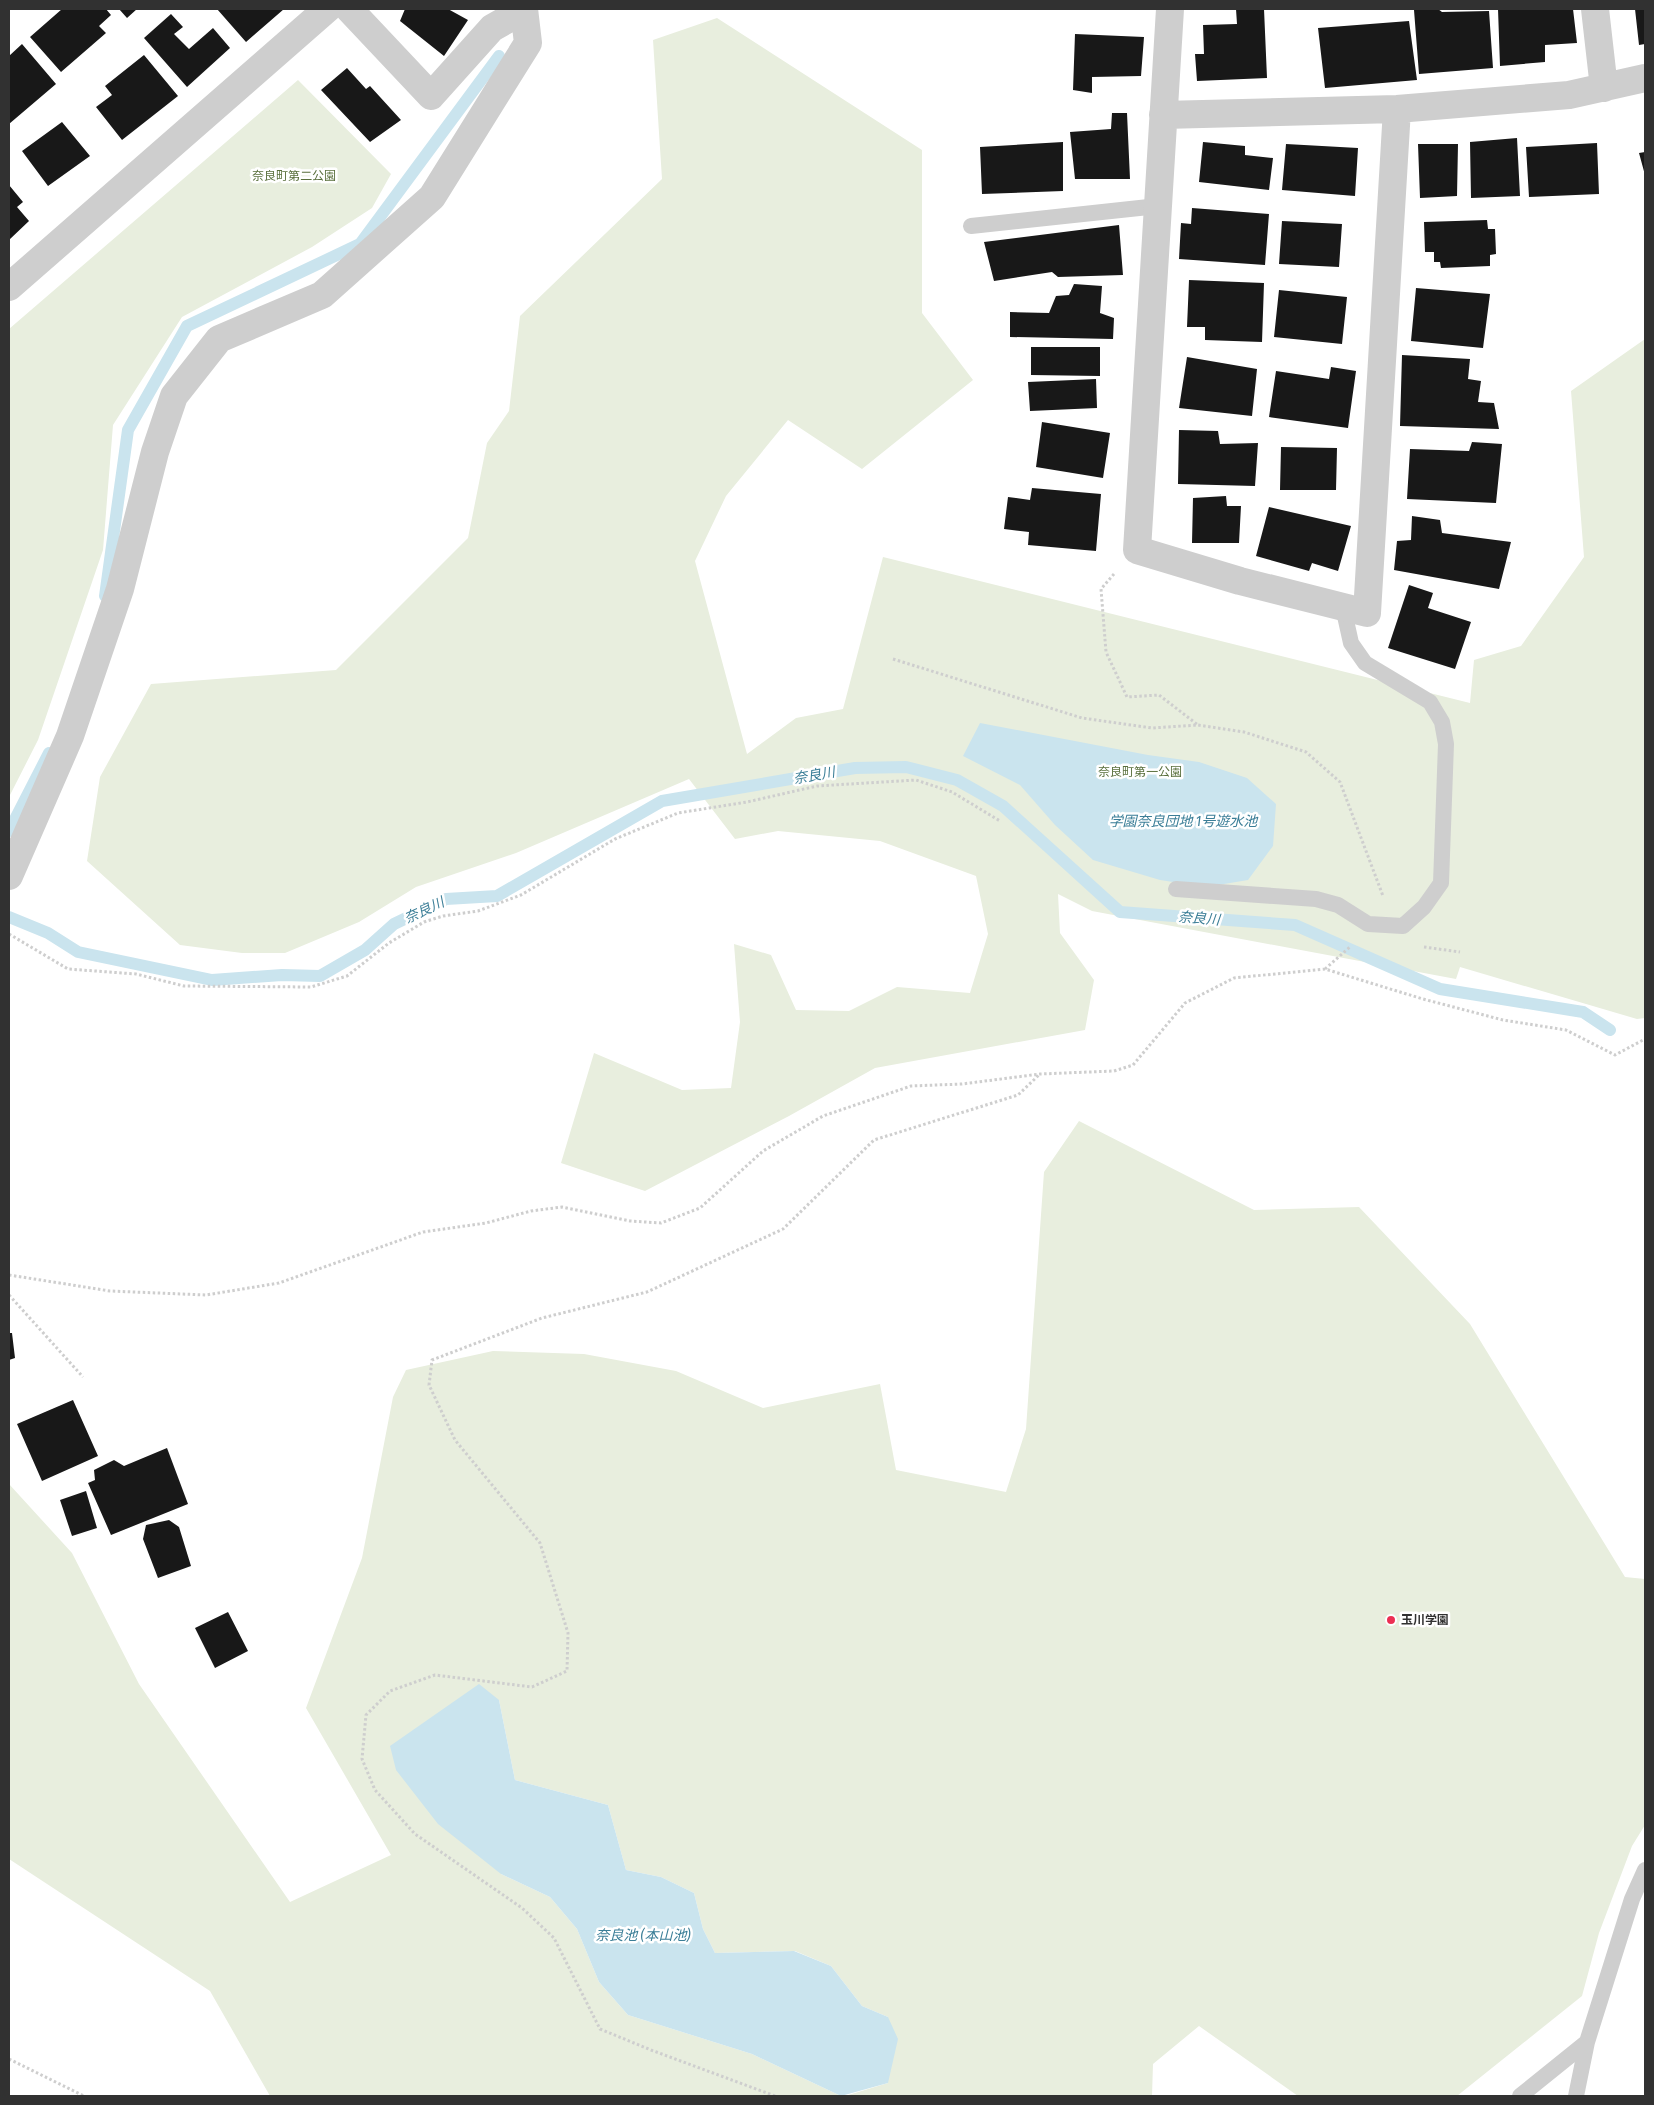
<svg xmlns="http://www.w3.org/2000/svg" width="1654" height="2105" viewBox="0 0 1654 2105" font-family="'Fira Sans Condensed','Noto Sans JP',sans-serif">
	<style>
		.green { fill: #e8eede }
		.water { fill: #cae4ee }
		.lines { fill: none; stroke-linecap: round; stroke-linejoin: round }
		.stream { stroke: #cae4ee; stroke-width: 12 }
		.building { fill: #181818 }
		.path { stroke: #cecece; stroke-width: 3; stroke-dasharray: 2.5 2.5; stroke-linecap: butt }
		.lane { stroke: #cecece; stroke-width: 16 }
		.street { stroke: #cecece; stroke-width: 28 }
		.poi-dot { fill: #ec2f53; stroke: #fff; stroke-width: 2 }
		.labels { text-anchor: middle; stroke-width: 5; stroke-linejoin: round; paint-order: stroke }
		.park-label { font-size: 12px; fill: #596f3c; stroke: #fff }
		.poi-label { font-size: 12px; font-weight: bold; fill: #313131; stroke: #fff; text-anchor: start }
		.water-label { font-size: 14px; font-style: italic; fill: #3b7e97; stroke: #fff }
	</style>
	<rect width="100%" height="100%" fill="#fff"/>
	<path class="green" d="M717 18 922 150V313L973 380 862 469 788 420 726 496 695 561 747 754 796 718 843 709 883 557 1470 703 1474 660 1521 646 1584 557 1571 391 1645 339V1018L1637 1019 1460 967 1456 979 1092 911 1058 894 1060 933 1094 980 1085 1030 875 1068 789 1116 645 1191 561 1163 594 1053 682 1090 731 1088 740 1022 734 944 771 955 796 1010 849 1011 897 987 970 993 988 934 976 876 880 841 778 831 735 839 689 779 516 853 416 887 359 922 285 953H242L180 945 87 861 100 777 151 684 336 670 468 538 487 443 509 411 520 316 662 179 653 40Z
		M298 80 391 174 372 208 312 247 182 317 113 425 103 550 38 740 9 797V329Z
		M1079 1121 1254 1210 1359 1207 1470 1324 1625 1577 1645 1579V1825L1632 1846 1599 1933 1582 1996 1457 2096H1298L1199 2026 1153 2064 1152 2096H845L888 2083V2017L862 2006 831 1966 795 1951 715 1953 703 1929 694 1893 661 1877 626 1870 608 1805 515 1780 499 1700 501 1874 550 1897 577 1929 599 1982 628 2015 752 2054 841 2096H270L210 1991 9 1859V1484L72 1553 139 1684 290 1902 391 1855 306 1708 362 1558 393 1397 406 1370 493 1351 584 1354 676 1371 763 1408 880 1384 896 1470 1006 1492 1026 1429 1044 1172Z"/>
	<path class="water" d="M980 723 1148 755 1199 762 1247 778 1276 804 1273 846 1248 880 1206 887 1160 880 1093 860 1055 825 1020 785 963 756Z
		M479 1684 499 1700 515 1780 608 1805 626 1870 661 1877 694 1893 703 1929 715 1953 794 1951 831 1966 862 2006 888 2017 898 2039 888 2083 841 2096 752 2054 628 2015 599 1982 577 1929 550 1897 501 1874 438 1824 396 1770 390 1746Z"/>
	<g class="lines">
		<path class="stream" d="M105 596 128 430 187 326 360 244 499 56
			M9 831 49 753
			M9 917 48 933 78 952 212 980 282 975 320 976 365 950 394 924 446 899 497 896 662 801 855 768 906 767 957 780 1003 806 1120 912 1295 925 1440 989 1583 1012 1610 1030"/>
	</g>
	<path class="building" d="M62 9H106L111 15 99 26 106 33 61 72 30 37Z
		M119 9H137L127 18Z
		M217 9H284L246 42Z
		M405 9H448L468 20 444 56 400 21Z
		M1236 9H1264L1267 78 1197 81 1195 54H1204L1203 25 1237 24Z
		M1438 9 1442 12 1489 11 1493 68 1419 74 1414 10Z
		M1498 9H1573L1577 43 1545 45V62L1500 66Z
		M1635 9H1645V44L1639 45Z
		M171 14 183 27 174 34 189 49 213 28 230 48 187 87 144 38Z
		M1409 21 1417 80 1325 88 1318 28Z
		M1075 34 1144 37 1141 76 1092 77V93L1073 90Z
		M22 44 56 84 9 124V56Z
		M144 55 178 96 122 140 96 107 112 95 105 86Z
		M347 68 366 89 370 86 401 120 370 142 321 90Z
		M1112 113H1127L1130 179H1075L1070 132 1111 129Z
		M62 122 90 156 48 186 22 151Z
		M1517 138 1520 196 1471 198 1470 142Z
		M1063 142V191L982 194 980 147Z
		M1203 142 1245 146V155L1273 158 1269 190 1199 182Z
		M1597 143 1599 194 1529 197 1526 147Z
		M1286 144 1358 148 1355 196 1282 190Z
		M1418 144H1458L1457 196 1420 198Z
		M1645 152V175L1639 153Z
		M9 185 23 202 17 207 29 221 9 240Z
		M1192 208 1269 214 1265 265 1179 259 1181 223 1191 224Z
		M1487 220 1488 229H1495L1496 254 1490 255V266L1441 268 1440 262H1434V252H1425L1424 222Z
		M1282 221 1342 224 1339 267 1279 264Z
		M1119 225 1123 275 1058 277 1052 272 994 281 984 242Z
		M1189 280 1264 283 1262 342 1205 340V327H1187Z
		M1074 284 1102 286 1100 313 1114 318 1113 339 1010 337V312L1049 313 1056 296 1069 295Z
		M1416 288 1490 294 1483 348 1411 341Z
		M1279 290 1347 297 1342 344 1274 337Z
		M1031 347H1100V376L1031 375Z
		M1402 355 1470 359 1468 379 1481 381 1478 402 1494 403 1499 429 1400 426Z
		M1187 357 1257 369 1252 416 1179 408Z
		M1331 367 1356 371 1348 428 1269 417 1276 371 1329 379Z
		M1096 379 1097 408 1030 411 1028 382Z
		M1042 422 1110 433 1103 478 1036 467Z
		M1179 430 1218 431 1220 444 1258 443 1255 486 1178 484Z
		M1472 442 1502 444 1496 503 1407 499 1410 449 1469 451Z
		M1281 447 1337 448 1336 490H1280Z
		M1032 488 1101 494 1096 551 1028 545 1029 532 1004 529 1008 497 1030 500Z
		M1226 496 1227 506H1241L1239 543H1192L1193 498Z
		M1269 507 1351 526 1338 571 1312 563 1309 571 1256 556Z
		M1412 516 1440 520 1442 533 1511 542 1499 589 1394 570 1397 541 1411 540Z
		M1409 585 1433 593 1428 608 1471 622 1455 669 1388 648Z
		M9 1333H12L15 1358 9 1360Z
		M73 1400 98 1456 42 1481 17 1424Z
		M167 1448 188 1504 111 1535 88 1483 95 1480 94 1470 114 1460 124 1466Z
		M86 1491 97 1528 72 1536 60 1500Z
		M169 1520 179 1527 191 1566 158 1578 143 1539 146 1525Z
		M228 1612 248 1651 215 1668 195 1628Z"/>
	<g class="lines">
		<path class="path" d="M1114 574 1101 589 1106 652 1127 697 1159 695 1198 725
			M893 659 1082 718 1152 728 1198 725 1244 732 1306 752 1340 782 1383 896
			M9 934 68 969 136 974 184 986 311 987 347 976 389 943 424 922 443 916 478 911 521 895 615 839 678 813 747 802 817 786 916 780 952 792 1000 821
			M1424 947 1460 952
			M1325 969 1351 946
			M9 1275 110 1291 206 1295 279 1283 423 1232 486 1223 531 1211 562 1207 630 1221 661 1223 700 1208 763 1151 823 1116 911 1086 962 1084 1040 1074 1114 1071 1133 1065 1185 1003 1234 978 1325 969 1423 999 1503 1020 1566 1030 1615 1055 1645 1039
			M9 1295 83 1377
			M9 2059 84 2096
			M775 2096 651 2050 600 2029 554 1938 522 1908 415 1834 375 1790 362 1759 366 1715 390 1691 435 1675 532 1687 567 1671 568 1633 540 1543 455 1440 429 1385 432 1360 542 1318 647 1292 783 1229 874 1140 1018 1095 1040 1074"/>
		<path class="lane" d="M971 226 1158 206
			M1176 889 1316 899 1338 905 1368 924 1403 926 1424 907 1441 883 1446 744 1442 722 1430 702 1365 663 1351 643 1343 607
			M1520 2096 1587 2042
			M1576 2096 1587 2042 1632 1899 1645 1870"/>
		<path class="street" d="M349 9 431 96 492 28 524 10
			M1170 9 1137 550 1240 581 1367 613 1397 109
			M1595 9 1604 88
			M1163 115 1397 109 1569 95 1645 78
			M9 287 327 9
			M9 876 70 736 120 589 155 452 174 396 219 339 322 295 432 197 528 43 524 9"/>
	</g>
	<circle class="poi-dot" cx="1391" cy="1620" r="5"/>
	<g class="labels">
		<g class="park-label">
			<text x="294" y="180">奈良町第二公園</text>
			<text x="1140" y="776">奈良町第一公園</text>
		</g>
		<g class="poi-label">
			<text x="1401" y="1624">玉川学園</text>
		</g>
		<g class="water-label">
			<text transform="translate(814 775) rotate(-10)" y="5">奈良川</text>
			<text x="1183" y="826">学園奈良団地 1号遊水池</text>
			<text transform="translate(424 910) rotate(-25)" y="5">奈良川</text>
			<text transform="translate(1199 918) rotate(5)" y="5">奈良川</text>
			<text x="643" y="1940">奈良池 (本山池)</text>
		</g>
	</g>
	<rect width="1654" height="2105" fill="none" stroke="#313131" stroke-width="20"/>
</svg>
